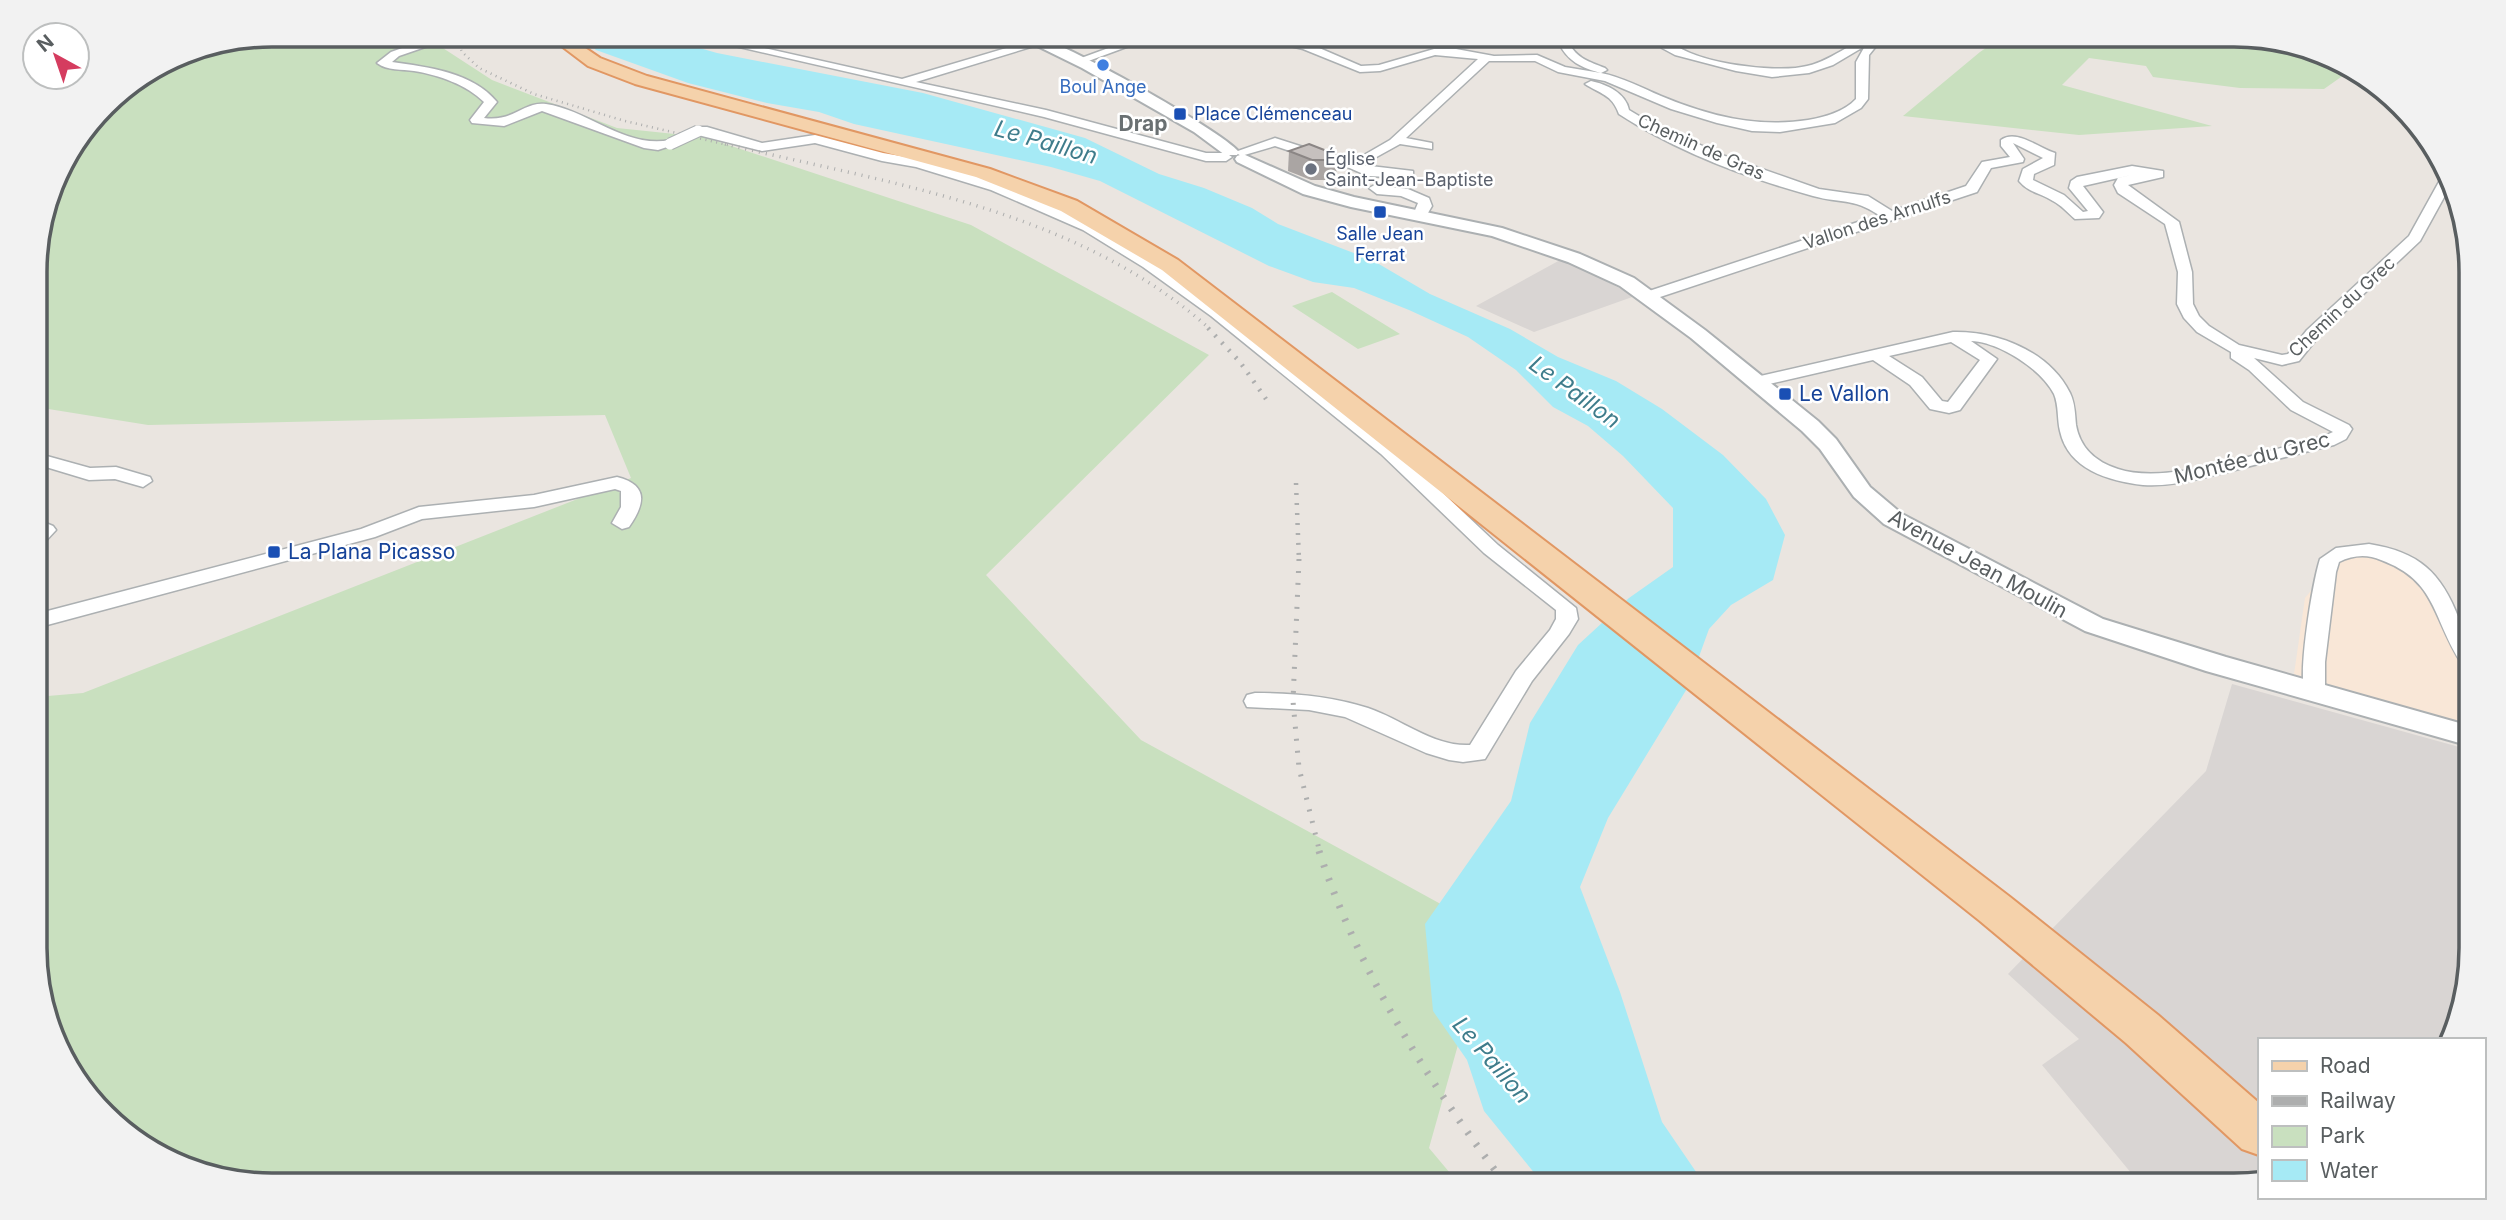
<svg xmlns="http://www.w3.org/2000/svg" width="2506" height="1220" viewBox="0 0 2506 1220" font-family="Inter,sans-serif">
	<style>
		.commercial { fill: #f9e7d7 }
		.industrial { fill: #d9d5d3 }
		.green { fill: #c9e0bf }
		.water { fill: #a6eaf5 }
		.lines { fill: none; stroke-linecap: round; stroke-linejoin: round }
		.minor-casing { stroke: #acb0b2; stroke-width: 3 }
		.tertiary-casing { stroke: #acb0b2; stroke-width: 4 }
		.primary-casing { stroke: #e19763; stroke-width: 4 }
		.minor { fill: #fff; fill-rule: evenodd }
		.tertiary { fill: #fff; fill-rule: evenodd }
		.primary { fill: #f5d2ab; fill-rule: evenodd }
		.rail-far4 { stroke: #adaeae; stroke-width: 2.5; stroke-dasharray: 1 4.5; stroke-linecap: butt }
		.rail-far3 { stroke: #adaeae; stroke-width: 3.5; stroke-dasharray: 1 6; stroke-linecap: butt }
		.rail-far2 { stroke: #adaeae; stroke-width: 4.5; stroke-dasharray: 2 8; stroke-linecap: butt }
		.rail-far1 { stroke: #adaeae; stroke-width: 5; stroke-dasharray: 2 10; stroke-linecap: butt }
		.rail { stroke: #adaeae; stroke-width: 7; stroke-dasharray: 2.5 12; stroke-linecap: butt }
		.minor-bridge-casing { stroke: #acb0b2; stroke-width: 13; stroke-linecap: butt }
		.minor-bridge { stroke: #fff; stroke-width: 11 }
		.wall { fill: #aaa5a3 }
		.building { fill: #c6c0be; stroke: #8b8685; stroke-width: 2 }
		.shop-dot { fill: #3f7fe0; stroke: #fff; stroke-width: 2.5 }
		.transit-dot { fill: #1a4fb4; stroke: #fff; stroke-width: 2.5 }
		.worship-dot { fill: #6b7280; stroke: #fff; stroke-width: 2.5 }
		.labels { text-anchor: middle; stroke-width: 5; stroke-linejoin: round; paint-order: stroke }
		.far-shop-label { font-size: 18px; fill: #366cbe; stroke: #fff }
		.far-transit-label { font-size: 18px; fill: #164399; stroke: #fff; text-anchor: start }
		.far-street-label { font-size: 18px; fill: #595e60; stroke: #fff }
		.far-worship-label { font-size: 18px; fill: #5b616d; stroke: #fff; text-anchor: start }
		.far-quarter-label { font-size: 21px; font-weight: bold; fill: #6a7072; stroke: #fff }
		.transit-label { font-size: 21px; fill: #164399; stroke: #fff; text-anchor: start }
		.street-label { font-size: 21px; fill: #595e60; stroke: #fff }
		.water-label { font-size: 23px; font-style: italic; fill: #3e7c8b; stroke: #fff }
		.rim { fill: none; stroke: #595e60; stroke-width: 3.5 }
	</style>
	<rect width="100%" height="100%" fill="#eae5e0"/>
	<path class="commercial" d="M2371 554 2422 578 2465 665 2470 670V726L2294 674 2305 598 2336 560Z"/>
	<path class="industrial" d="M1562 259 1635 296 1534 332 1476 306Z
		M2232 684 2470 750 2471 948 2450 1040H2259V1181L2249 1185H2141L2042 1065 2079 1039 2008 974 2206 771Z"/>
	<path class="green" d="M272 35H302L321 47 429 39 492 80 617 128 704 137 971 225 1209 355 986 575 1141 740 1490 931 1429 1148 1460 1185H272L168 1161 84 1092 37 979 36 697 83 693 631 478 605 415 148 425 36 407V256L60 167 116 94 182 53Z
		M2005 35H2234L2338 59 2351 70 2324 89 2240 88 2153 77 2146 66 2089 58 2062 85 2212 126 2079 135 1903 116 1980 52Z
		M1332 292 1400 334 1358 349 1292 306Z"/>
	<path class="water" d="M580 35H654L717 53 923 93 1085 138 1159 174 1204 188 1252 208 1278 224 1372 260 1430 294 1510 329 1558 357 1616 381 1662 409 1723 455 1766 499 1785 535 1773 580 1731 605 1709 629 1688 687 1608 818 1580 887 1620 992 1662 1122 1705 1185H1544L1484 1111 1467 1060 1433 1011 1425 924 1511 801 1530 723 1578 645 1629 598 1673 567V508L1623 456 1588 426 1553 407 1516 370 1468 337 1409 310 1354 288 1313 282 1269 266 1100 181 1051 167 854 124 819 112 767 103 688 83 596 50Z"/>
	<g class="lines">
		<g class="minor-casing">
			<path id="minor" d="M424 35H434L431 45 399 56 392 62C428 67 472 72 497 102L484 118C514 122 524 101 546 104 588 110 626 149 670 140L676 144 658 150 644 148 542 111 504 126 472 123 470 120 484 102C467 85 439 75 414 71 402 69 387 71 377 63L391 52 422 41Z
				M687 35H706L902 79 1040 38 1044 39V43L916 82 1046 110 1206 153H1226L1232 157 1226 161H1206L1044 117Z
				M1144 35H1159L1083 63 1073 61Z
				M1244 35H1266L1310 44 1361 66 1379 65 1434 49H1456L1494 56 1537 55 1565 67 1601 73C1582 68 1567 61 1559 43L1563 35H1573L1569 43C1576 58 1590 62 1605 68L1607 70 1601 73C1622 77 1642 88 1661 96 1709 116 1756 128 1808 120 1825 117 1844 112 1856 99V62L1865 46 1833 65 1809 73 1772 77 1736 71 1675 55 1662 48 1655 35H1665C1681 63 1777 74 1807 66 1835 60 1857 35 1885 35L1869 55 1868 99 1861 108 1835 123 1780 132 1752 131 1717 123 1671 109 1605 81 1558 72 1535 61H1489L1406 138 1432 143V149L1400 144 1362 165 1413 171V177L1389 187 1408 189 1429 198 1432 206 1425 218 1420 219 1413 215 1418 203 1401 196 1377 194 1369 188 1390 177 1368 176 1345 166 1390 140 1478 59 1435 55 1380 71 1360 72 1303 49Z
				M1591 81C1606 84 1626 93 1629 110L1649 122 1725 156 1819 189 1868 196 1892 211 1966 186 1982 162 2010 157 2001 146V140C2016 129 2037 147 2055 153L2054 165 2034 174 2033 180 2064 195 2083 212 2088 211 2069 188 2071 181 2077 177 2132 166 2163 171V177L2128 185 2179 222 2192 272 2193 304 2199 316 2209 326 2239 345 2282 355 2288 354 2307 330 2409 236 2440 180 2443 179 2448 190 2420 241 2319 336 2299 361 2282 365 2254 358 2303 402 2349 425 2352 429 2346 439 2334 445C2300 453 2266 462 2231 471 2201 478 2174 487 2143 485 2108 481 2068 469 2060 431 2057 419 2059 406 2054 394 2041 369 1999 342 1971 341L1997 359 1960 410 1949 413 1930 409 1910 385 1873 360 1756 387 1748 382 1756 377 1953 332C1997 331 2049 351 2070 393 2075 403 2075 414 2076 425 2080 448 2096 462 2118 469 2169 486 2268 450 2322 437L2333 432 2291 410 2249 370 2231 358V352L2197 332 2184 318 2177 304 2178 272 2165 224 2118 193 2114 185 2118 178 2136 174 2083 186 2103 212 2099 218 2075 219C2068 213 2061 205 2053 201 2041 193 2029 193 2019 181L2023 169 2043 158 2013 143 2024 159 2023 162 1991 168 1977 192 1648 301 1640 296 1643 293 1879 215C1851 197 1842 204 1813 196 1747 178 1676 151 1619 114 1612 94 1600 94 1585 84ZM1951 342 1980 360 1948 402 1942 401 1922 377 1889 356Z
				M698 127H707L762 143 815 135 883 153 923 160 1001 184 1093 224 1153 261 1223 310 1393 446 1498 545 1576 608 1578 619 1569 634 1532 681 1485 759 1463 762 1449 760 1426 753 1345 717 1309 710 1247 707 1244 701 1247 695 1255 693C1294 693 1331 696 1368 708 1401 719 1434 747 1470 745L1516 671 1550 630 1556 619V610L1484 553 1381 454 1211 316 1143 267 1083 230 991 190 916 167 882 161 815 143 762 151 694 134V128Z
				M1275 138 1325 154 1326 157 1320 161 1275 146 1241 156 1235 152Z
				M36 453 90 468 116 467 150 477 152 481 143 487 115 479 89 480 36 464Z
				M617 477C649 485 645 504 629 527L622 529 612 523 621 507V491L615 489 534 507 422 519 375 537 36 628V614L361 529 419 507 534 495Z
				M36 519 53 526 56 530 43 544 36 546Z
				M2369 544C2419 552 2441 572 2459 619 2467 638 2470 645 2470 666L2462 664C2432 619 2438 581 2381 560 2367 554 2353 555 2339 562L2336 572 2325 662V691L2322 696 2314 699 2306 696C2296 679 2313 581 2320 559L2336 548Z"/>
		</g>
		<g class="tertiary-casing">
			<path id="tertiary" d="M1015 35C1020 35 1027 34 1032 35 1060 40 1221 130 1239 152L1237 155H1225L1194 132 1082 68Z
				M1243 154 1315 186 1354 197 1502 228 1580 254 1634 278 1705 330 1818 421 1836 439 1870 487 1902 514 2103 619 2226 657 2470 726V746L2206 671 2085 631 1884 524 1854 497 1820 449 1802 431 1691 338 1620 286 1568 262 1492 236 1351 207 1303 194 1237 162 1235 159 1237 156Z"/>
		</g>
		<g class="primary-casing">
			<path id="primary" d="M547 35H566L600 58 647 76 990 169 1077 201 1178 260 2010 897 2158 1015 2259 1103V1155L2242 1149 2126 1043 1980 921 1162 270 1061 211 976 177 635 84 588 66Z"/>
		</g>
		<use href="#minor" class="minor"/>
		<use href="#tertiary" class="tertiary"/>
		<use href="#primary" class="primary"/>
		<path class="rail-far4" d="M454 35 462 52 479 68 534 94 625 121 732 146"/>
		<path class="rail-far3" d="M725 144C892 184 1077 210 1210 329"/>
		<path class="rail-far2" d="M1208 328 1240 362 1266 399
			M1296 483 1299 561"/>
		<path class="rail-far1" d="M1299 559 1293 701 1299 768 1320 853"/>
		<path class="rail" d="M1319 851C1360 975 1428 1081 1506 1185"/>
		<g class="minor-bridge-casing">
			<path id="minor-bridge" d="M670 144 698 131"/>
		</g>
		<use href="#minor-bridge" class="minor-bridge"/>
	</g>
	<path class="wall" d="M1289 151 1337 155 1336 180H1311L1288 171Z"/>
	<path class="building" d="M1309 144 1337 155V160H1312L1289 151Z"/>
	<circle class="shop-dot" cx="1103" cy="65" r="7"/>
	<g class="transit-dot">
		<rect x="1173" y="107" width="14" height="14" rx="3.5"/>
		<rect x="1373" y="205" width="14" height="14" rx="3.5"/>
		<rect x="1778" y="387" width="14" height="14" rx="3.5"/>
		<rect x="267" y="545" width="14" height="14" rx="3.5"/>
	</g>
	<circle class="worship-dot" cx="1311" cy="169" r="7"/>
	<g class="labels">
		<g class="far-shop-label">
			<text x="1103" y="93">Boul Ange</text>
		</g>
		<g class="far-transit-label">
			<text x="1194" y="120">Place Clémenceau</text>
			<text x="1380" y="240" text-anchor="middle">Salle Jean<tspan x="1380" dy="21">Ferrat</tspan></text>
		</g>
		<g class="far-street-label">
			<text transform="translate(1701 147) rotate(24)" y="6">Chemin de Gras</text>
			<text transform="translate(1877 220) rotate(-18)" y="6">Vallon des Arnulfs</text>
			<text transform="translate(2342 307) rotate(-43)" y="6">Chemin du Grec</text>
		</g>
		<g class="far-worship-label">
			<text x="1325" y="165">Église<tspan x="1325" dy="21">Saint-Jean-Baptiste</tspan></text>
		</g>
		<g class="far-quarter-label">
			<text x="1143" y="131">Drap</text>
		</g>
		<g class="transit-label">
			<text x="1799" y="401">Le Vallon</text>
			<text x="288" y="559">La Plana Picasso</text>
		</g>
		<g class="street-label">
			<text transform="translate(2252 458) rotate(-14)" y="7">Montée du Grec</text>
			<text transform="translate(1978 564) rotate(29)" y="7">Avenue Jean Moulin</text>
		</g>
		<g class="water-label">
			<text transform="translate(1046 142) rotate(16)" y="8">Le Paillon</text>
			<text transform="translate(1575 392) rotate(36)" y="8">Le Paillon</text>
			<text transform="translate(1492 1060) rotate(49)" y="8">Le Paillon</text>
		</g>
	</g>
	<path d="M0 0H2506V1220H0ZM272 47H2234A225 225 0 0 1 2459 272V948A225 225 0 0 1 2234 1173H272A225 225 0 0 1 47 948V272A225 225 0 0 1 272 47Z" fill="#f2f2f2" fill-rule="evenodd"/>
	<path class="rim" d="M272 47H2234A225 225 0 0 1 2459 272V948A225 225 0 0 1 2234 1173H272A225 225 0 0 1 47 948V272A225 225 0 0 1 272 47Z"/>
	<rect x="2258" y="1038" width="228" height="161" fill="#ffffff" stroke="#bdbfbf" stroke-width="2"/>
	<rect x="2272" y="1061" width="35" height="10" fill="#f5d2ab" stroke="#bdbfbf" stroke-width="2"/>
	<text x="2320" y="1073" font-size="21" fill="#595e60">Road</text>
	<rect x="2272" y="1096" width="35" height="10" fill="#adaeae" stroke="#bdbfbf" stroke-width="2"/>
	<text x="2320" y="1108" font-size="21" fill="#595e60">Railway</text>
	<rect x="2272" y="1126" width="35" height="21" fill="#c9e0bf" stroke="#bdbfbf" stroke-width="2"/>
	<text x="2320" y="1143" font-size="21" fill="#595e60">Park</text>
	<rect x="2272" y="1160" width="35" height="21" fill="#a6eaf5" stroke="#bdbfbf" stroke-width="2"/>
	<text x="2320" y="1178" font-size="21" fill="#595e60">Water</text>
	<g transform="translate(56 56) rotate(320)"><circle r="33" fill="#ffffff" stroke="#bdbfbf" stroke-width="2"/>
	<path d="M0-5L12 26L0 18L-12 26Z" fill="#d53c5f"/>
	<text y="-10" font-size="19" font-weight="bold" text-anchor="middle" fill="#595e60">N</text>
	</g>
</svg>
